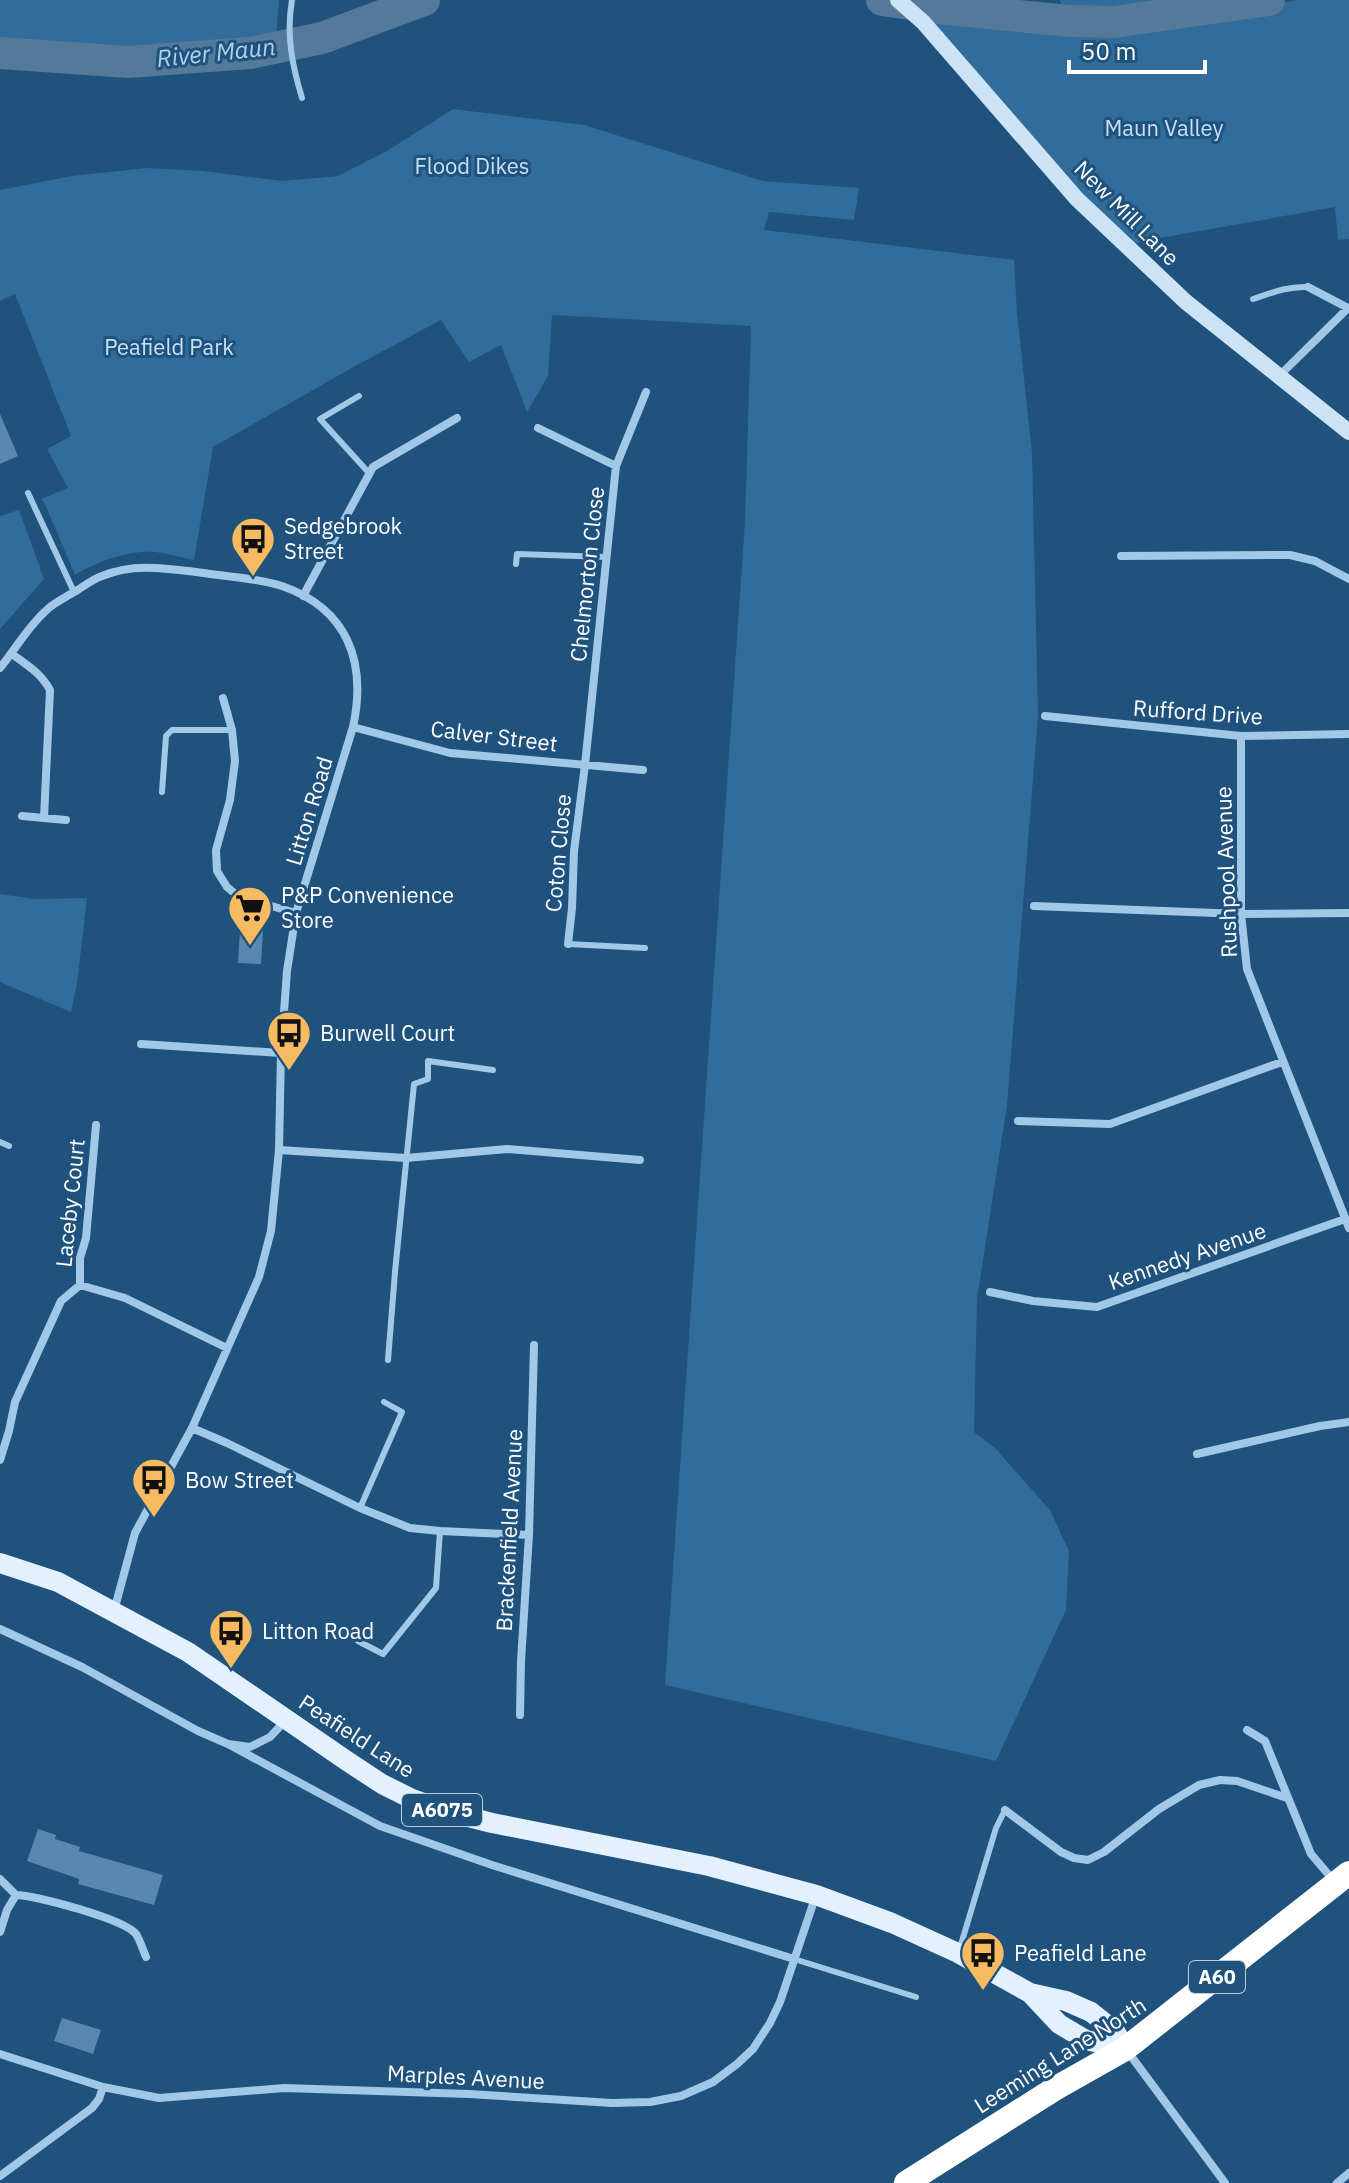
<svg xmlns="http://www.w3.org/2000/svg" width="1349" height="2183" viewBox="0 0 1349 2183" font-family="'IBM Plex Sans',sans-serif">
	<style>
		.green { fill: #316c9b }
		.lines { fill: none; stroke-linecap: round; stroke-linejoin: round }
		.river { stroke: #547999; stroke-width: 32 }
		.building { fill: #5888af }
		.lane { stroke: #a2c8e7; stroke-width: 6 }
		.street { stroke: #a2c8e7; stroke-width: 8 }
		.secondary { stroke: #cce3f6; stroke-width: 16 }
		.primary { stroke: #e3f0fd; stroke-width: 20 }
		.highway { stroke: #fff; stroke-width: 24 }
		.labels { text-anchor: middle; stroke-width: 6; stroke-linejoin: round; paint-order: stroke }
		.shield { fill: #1f527d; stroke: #bccbd8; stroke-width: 2 }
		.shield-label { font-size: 20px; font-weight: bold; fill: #fff }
		.park-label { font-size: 22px; fill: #c5e0f6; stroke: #1f527d }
		.street-label { font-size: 22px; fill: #fff; stroke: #1f527d }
		.poi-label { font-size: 22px; fill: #fff; stroke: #1f527d; text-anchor: start }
		.water-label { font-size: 24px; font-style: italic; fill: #add2ef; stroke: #1f527d }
	</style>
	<rect width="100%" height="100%" fill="#1f527d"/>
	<path class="green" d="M0 0H279L276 37 136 47 0 43Z
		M1060 0H1240L1068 25Z
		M1299 0H1349V239L1338 240 1335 207 1143 241 1130 246 923 13 1046 30 1160 21Z
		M453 109 584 125 763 181 859 188 854 220 769 212 764 230 1014 260 1017 313 1032 453 1038 716 1007 1105 977 1299 974 1432 995 1448 1050 1510 1069 1551 1066 1610 996 1761 665 1685 745 522 751 326 552 315 548 376 527 412 501 345 469 362 441 320 357 365 213 447 194 560C182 557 168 554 156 552 128 550 98 561 75 575L44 502 41 499 68 488 47 449 71 436 15 294 0 301V190L72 176 147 168 203 171 282 181 338 176 387 151Z
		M19 510 44 579 0 629V516Z
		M0 894 34 899 87 898 77 984 71 1012 0 982Z"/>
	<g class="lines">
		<path class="river" d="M882 0 938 8 1069 21 1114 22 1269 0
			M0 53 128 62 250 53 322 38 424 0"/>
	</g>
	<path class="building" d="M0 414 18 456 0 464Z
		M240 930 263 931 261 964 238 963Z
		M38 1829 56 1835 55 1839 80 1847 79 1851 163 1875 154 1905 78 1884 79 1879 27 1861Z
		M62 2018 101 2030 93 2054 54 2041Z"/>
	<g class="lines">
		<path class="lane" d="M292 0C286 34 292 65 302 98
			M1253 299C1271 293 1288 286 1308 287
			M359 396 320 419 369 473
			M28 493 74 592
			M516 564 517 554 607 557
			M162 792 166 736 172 730H232
			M568 944 645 948
			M0 1142 9 1146
			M388 1360 395 1272 414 1084 428 1079V1061L493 1070
			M360 1508 402 1412 384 1402
			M358 1641 383 1654 436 1588 440 1531
			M959 1951 996 1828 1005 1810
			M794 1959 916 1997"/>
		<path class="street" d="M1278 377 1348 308 1308 287
			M538 428 616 466
			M1121 556 1290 555 1315 561 1349 579
			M303 596 373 467 457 418
			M12 654C27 665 41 673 50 690L44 818
			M0 668C16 648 30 624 50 607 58 601 67 596 76 591 84 586 93 579 102 576 136 562 169 569 204 573 229 577 258 578 282 586 348 609 367 662 353 727L296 913 287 971 281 1053 279 1150 271 1231 259 1277 192 1428 135 1533 114 1611
			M223 698 232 730 235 761 230 800 216 850 217 871 227 887 239 897 296 913
			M1045 716 1241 736 1349 734
			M353 727 450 753 643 770
			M1241 736V914L1247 969 1349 1228
			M22 816 66 820
			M1034 906 1241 914 1349 913
			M568 944 572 908 574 851 585 765 616 466 646 392
			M141 1044 281 1053
			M1018 1121 1110 1124 1282 1062
			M279 1150 406 1158 507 1149 640 1160
			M80 1285V1258L86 1238 96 1125
			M990 1292 1033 1301 1097 1307 1345 1219
			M192 1428 227 1443 360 1508 410 1528 440 1531 529 1535
			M1197 1454 1320 1426 1349 1422
			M0 1460 9 1431 15 1402 61 1301 80 1285 125 1298 227 1348
			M0 1629 82 1667 198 1731 228 1744 250 1747 270 1737 286 1720
			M520 1715 521 1661 529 1535 534 1345
			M1247 1730 1265 1741 1311 1854 1334 1881
			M228 1744 380 1826 492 1865 794 1959
			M1005 1810 1061 1852 1074 1858 1088 1860 1104 1852 1159 1809 1199 1785 1220 1780 1237 1781 1287 1798
			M0 1879 16 1895C35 1895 124 1919 136 1934 140 1940 143 1950 146 1957
			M0 1932 7 1910 16 1895
			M1128 2052 1225 2183
			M0 2054 103 2087 159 2098 284 2088 469 2094 612 2103 650 2102 681 2096 713 2082 737 2064 753 2049 770 2023 780 2002 816 1895
			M0 2176 92 2108 99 2099 103 2087
			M1337 2183 1349 2173"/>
		<path class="secondary" d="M898 0 923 22 1077 199 1186 302 1349 432"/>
		<path class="primary" d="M0 1563 58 1582 188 1652 347 1761 382 1784 412 1799 449 1812 492 1823 709 1866 816 1895 892 1923 958 1953 1030 1993 1066 2001 1091 2012 1115 2031 1125 2049
			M1030 1993 1059 2024 1086 2040 1125 2049"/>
		<path class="highway" d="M906 2183 1056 2088 1125 2049 1349 1873"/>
	</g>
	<defs>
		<g id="bus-pin" transform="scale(2.3)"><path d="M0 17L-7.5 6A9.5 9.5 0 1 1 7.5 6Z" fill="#f6bb61" stroke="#1f527d"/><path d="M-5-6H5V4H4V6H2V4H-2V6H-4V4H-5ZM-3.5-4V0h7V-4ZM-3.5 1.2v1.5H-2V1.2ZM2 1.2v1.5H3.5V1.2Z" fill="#111"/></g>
		<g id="supermarket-pin" transform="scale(2.3)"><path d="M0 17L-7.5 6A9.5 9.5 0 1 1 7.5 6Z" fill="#f6bb61" stroke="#1f527d"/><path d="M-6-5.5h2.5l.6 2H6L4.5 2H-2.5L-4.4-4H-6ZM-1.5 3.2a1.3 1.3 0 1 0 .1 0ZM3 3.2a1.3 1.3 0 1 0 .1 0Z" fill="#111"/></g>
	</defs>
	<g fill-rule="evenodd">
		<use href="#bus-pin" x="253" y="539"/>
		<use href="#supermarket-pin" x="250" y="908"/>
		<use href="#bus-pin" x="289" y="1033"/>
		<use href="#bus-pin" x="154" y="1480"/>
		<use href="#bus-pin" x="231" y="1631"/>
		<use href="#bus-pin" x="983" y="1953"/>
	</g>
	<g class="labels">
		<g class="shield">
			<rect x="402" y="1794" width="80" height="32" rx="6"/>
			<rect x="1189" y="1961" width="56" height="32" rx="6"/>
		</g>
		<g class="shield-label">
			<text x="442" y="1817">A6075</text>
			<text x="1217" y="1984">A60</text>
		</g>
		<g class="park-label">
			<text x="1164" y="136">Maun Valley</text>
			<text x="472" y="174">Flood Dikes</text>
			<text x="169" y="355">Peafield Park</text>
		</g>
		<g class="street-label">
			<text transform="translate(1127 213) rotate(45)" y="8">New Mill Lane</text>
			<text transform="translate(587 574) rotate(-84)" y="8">Chelmorton Close</text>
			<text transform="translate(1198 712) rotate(4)" y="8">Rufford Drive</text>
			<text transform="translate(494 736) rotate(7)" y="8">Calver Street</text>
			<text transform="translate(309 811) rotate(-73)" y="8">Litton Road</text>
			<text transform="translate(558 853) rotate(-85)" y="8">Coton Close</text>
			<text transform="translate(1226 872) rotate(-92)" y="8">Rushpool Avenue</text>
			<text transform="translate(70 1203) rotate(-84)" y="8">Laceby Court</text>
			<text transform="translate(1187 1256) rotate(-19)" y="8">Kennedy Avenue</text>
			<text transform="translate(509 1530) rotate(-87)" y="8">Brackenfield Avenue</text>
			<text transform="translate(357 1736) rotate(33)" y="8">Peafield Lane</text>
			<text transform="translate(1060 2055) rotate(-32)" y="8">Leeming Lane North</text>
			<text transform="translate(466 2077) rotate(3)" y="8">Marples Avenue</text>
		</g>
		<g class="poi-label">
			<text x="284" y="534">Sedgebrook<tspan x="284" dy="25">Street</tspan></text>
			<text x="281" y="903">P&amp;P Convenience<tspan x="281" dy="25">Store</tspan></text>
			<text x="320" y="1041">Burwell Court</text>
			<text x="185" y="1488">Bow Street</text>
			<text x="262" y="1639">Litton Road</text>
			<text x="1014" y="1961">Peafield Lane</text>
		</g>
		<g class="water-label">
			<text transform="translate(216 53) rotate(-6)" y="8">River Maun</text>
		</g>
	</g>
	<path d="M1069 60v12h136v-12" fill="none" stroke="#ffffff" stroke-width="4"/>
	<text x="1081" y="60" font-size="24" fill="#ffffff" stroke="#1f527d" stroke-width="6" paint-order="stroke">50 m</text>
</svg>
